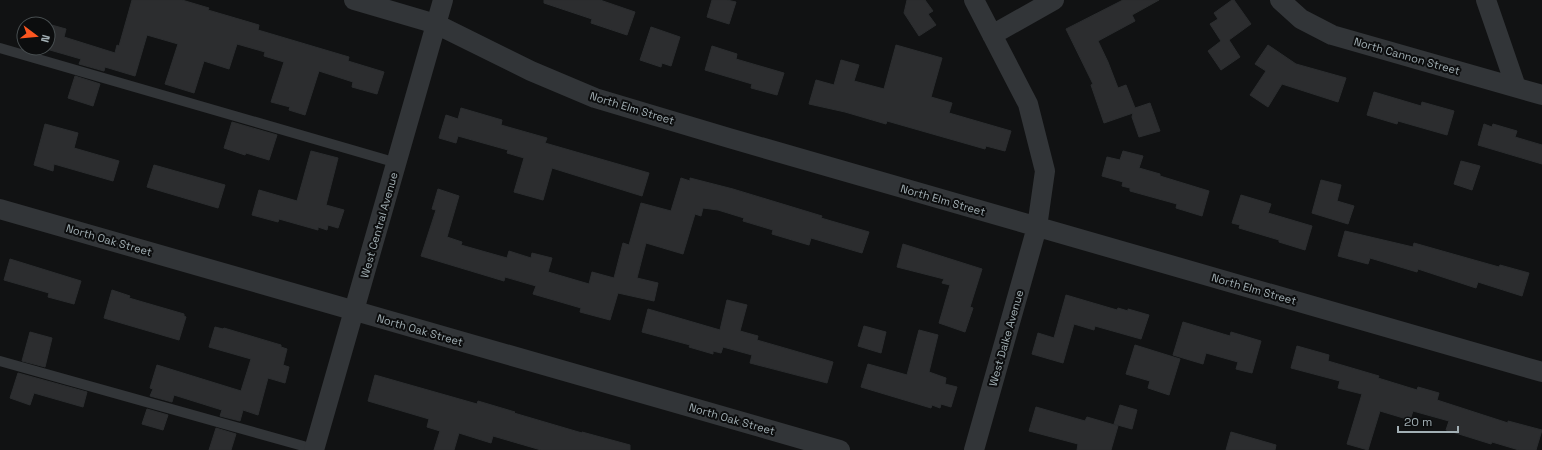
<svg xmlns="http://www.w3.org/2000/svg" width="1542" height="450" viewBox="0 0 1542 450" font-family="'Space Grotesk',sans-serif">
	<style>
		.building { fill: #2c2d2f; stroke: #2b2d2f }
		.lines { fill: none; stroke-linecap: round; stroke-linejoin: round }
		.service { stroke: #323538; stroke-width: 10 }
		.minor { stroke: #323538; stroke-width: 20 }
		.labels { text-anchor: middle; stroke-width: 4; stroke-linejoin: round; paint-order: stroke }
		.street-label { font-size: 11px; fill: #a2afb4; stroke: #0c0d0e }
	</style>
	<rect width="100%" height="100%" fill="#111213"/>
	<path class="building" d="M132 0H182L209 8 208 10 259 25 258 30 349 57 348 61 384 72 377 94 352 87 353 82 319 71 305 115 289 110 290 107 271 102 284 62 264 56 265 52 237 44 229 69 204 61 194 93 165 84 178 44 147 35 135 76 105 67 104 71 79 64 81 59 43 48H48V24L66 29 64 37 115 53 117 45 119 46Z
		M544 0H600L635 12 627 35 591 23 592 19 544 3Z
		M712 0H727L736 2 729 24 707 17Z
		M907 0H925L933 11 928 14 936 25 919 36 904 13Z
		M1123 0H1159L1132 15 1135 21 1098 41 1108 62 1118 88 1126 85 1135 108 1150 103 1160 131 1139 137 1132 117 1133 113 1104 123 1091 85 1093 84 1066 29Z
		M1232 0H1234L1251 24 1229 40 1240 57 1221 70 1208 51 1221 41 1210 24 1218 19 1214 13Z
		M651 27 680 37 671 66 662 63 661 67 640 60Z
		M896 45 942 58 931 97 952 103 949 113 1011 131 1005 151 986 146 985 149 887 121 886 124 845 112 809 104 816 80 834 85 841 60 859 65 854 81 884 89Z
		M1268 45 1296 64 1346 78 1338 102 1282 84 1268 107 1250 95 1266 71 1255 64Z
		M712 46 737 54 736 59 784 73 777 95 751 88 752 84 705 70Z
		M75 76 100 84 93 106 68 98Z
		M1374 92 1421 106 1422 102 1454 111 1447 135 1398 121 1397 124 1367 115Z
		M461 108 502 120 501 125 547 138 545 143 649 173 642 196 552 168 543 200 514 192 524 158 507 153 508 150 458 136 456 143 439 138 446 115 458 119Z
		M232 122 277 135 269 160 246 153 245 155 224 148Z
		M45 124 78 133 74 148 119 161 113 181 54 164 53 171 34 165Z
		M1484 124 1492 127 1493 124 1517 131 1515 137 1542 145V164L1478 145Z
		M311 151 338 158 326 205 344 210 338 228 328 225 327 230 318 227V230L279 219 278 222 252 215 259 190 297 201Z
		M1123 151 1143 156 1139 168 1160 174V176L1209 191 1202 216 1176 208 1177 204 1130 191V188L1122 186 1123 182 1102 176 1107 157 1120 160Z
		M1461 161 1480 166 1472 190 1454 184Z
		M154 165 225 185 218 208 147 187Z
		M681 178 690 181V178L733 189 822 216 821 218 869 232 862 253 811 238 809 245 772 234 773 230 743 221 744 218 718 210 703 208 701 216 695 214 683 254 646 243 637 278 658 283 654 301 618 293 610 320 580 312 581 308 533 294 536 286 505 277 504 281 421 256 436 210 432 209 438 189 459 196 447 237 462 242 461 245 507 258 509 251 531 258 532 253 552 258 548 272 589 284 592 272 614 278 623 243 629 245 641 203 671 211Z
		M1321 180 1341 185 1337 201 1354 206 1348 224 1312 213Z
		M1241 195 1271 204 1268 213 1312 226 1305 250 1279 242V240L1239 228 1240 225 1232 223Z
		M1345 231 1413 247 1414 243 1499 267 1500 265 1529 273 1522 296 1478 282 1476 288 1418 269 1417 272 1370 258 1368 264 1338 256Z
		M903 244 982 269 970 307 973 308 965 332 939 323 950 285 942 283 944 279 897 267Z
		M10 259 81 281 74 304 48 297 49 293 4 280Z
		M112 290 130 296 129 298 184 314V316L186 317 179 340 104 318Z
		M1066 295 1117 310 1118 308 1128 311V309L1149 315 1141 339 1095 326 1094 330 1074 324 1063 363 1032 354 1038 333 1054 338Z
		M727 300 747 305 740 331 758 336 757 340 833 362 827 383 750 363 752 355 723 347 721 353 713 351V354L689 347 690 345 642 332 648 309 720 330Z
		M1183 322 1230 336 1231 332 1261 341 1252 373 1236 369 1238 362 1206 353 1203 364 1173 355Z
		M864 326 886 332 881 353 858 346Z
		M215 327 223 329 224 328 281 345V347L287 349 283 365 289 367 285 383 268 378 258 415 243 410 240 421 220 416 222 410 174 395 172 402 150 396 153 389 150 388 157 365 241 391 251 359 209 347Z
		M919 330 938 335 929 372 946 378 945 384 957 387 951 407 941 404 940 408 932 405 931 408 861 387 868 364 907 375Z
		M30 332 52 338 45 367 22 361Z
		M1135 345 1180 359 1169 395 1148 388 1150 381 1126 374Z
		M1297 346 1329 355 1328 361 1379 376 1378 378 1417 390 1418 387 1439 393 1437 400 1508 423V421L1542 430 1536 450H1519L1492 442 1491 444 1446 430 1449 421 1413 411 1410 420 1380 411 1368 450 1347 444 1362 394 1338 388 1340 381 1291 368Z
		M18 373 87 392 83 407 34 393 30 405 10 398Z
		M375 375 477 404 478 401 515 412 514 413 582 433V432L630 445V450H541L493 436 491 443 459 433 454 450H434L440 431 427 427 429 419 368 401Z
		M1120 405 1137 410 1132 429 1114 424Z
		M1036 407 1085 421 1087 417 1118 426 1111 450H1077L1078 444 1029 431Z
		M147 409 168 415 163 430 142 424Z
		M216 428 236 434 231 450H209Z
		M1231 432 1276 445 1275 450H1226Z"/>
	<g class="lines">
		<path class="service" d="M0 48 397 163
			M0 361 314 449"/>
		<path class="minor" d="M354 0 436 24 531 71 595 98 729 138 1542 372
			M1280 0 1301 19 1332 35 1542 95
			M1486 0 1516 87
			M992 35 1054 0
			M0 209 840 450
			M314 450 443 0
			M974 450 1037 227 1045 171 1028 104 974 0"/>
	</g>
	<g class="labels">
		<g class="street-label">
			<text transform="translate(1407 56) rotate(16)" y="4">North Cannon Street</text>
			<text transform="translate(632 108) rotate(17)" y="4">North Elm Street</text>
			<text transform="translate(943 200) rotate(16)" y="4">North Elm Street</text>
			<text transform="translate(379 225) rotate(-74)" y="4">West Central Avenue</text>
			<text transform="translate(109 240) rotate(16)" y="4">North Oak Street</text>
			<text transform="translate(1254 289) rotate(16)" y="4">North Elm Street</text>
			<text transform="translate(420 330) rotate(16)" y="4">North Oak Street</text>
			<text transform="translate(1006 338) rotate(-74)" y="4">West Dalke Avenue</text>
			<text transform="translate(732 419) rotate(16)" y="4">North Oak Street</text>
		</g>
	</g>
	<g transform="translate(36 36) rotate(106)"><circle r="19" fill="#0c0d0e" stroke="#484e50"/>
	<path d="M0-3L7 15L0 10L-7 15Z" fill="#fc5620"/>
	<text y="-6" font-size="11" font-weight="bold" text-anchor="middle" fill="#a2afb4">N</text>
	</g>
	<path d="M1398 426v6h60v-6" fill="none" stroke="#a2afb4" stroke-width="2"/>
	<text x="1404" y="426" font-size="12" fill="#a2afb4" stroke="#0c0d0e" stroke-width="3" paint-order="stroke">20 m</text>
</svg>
